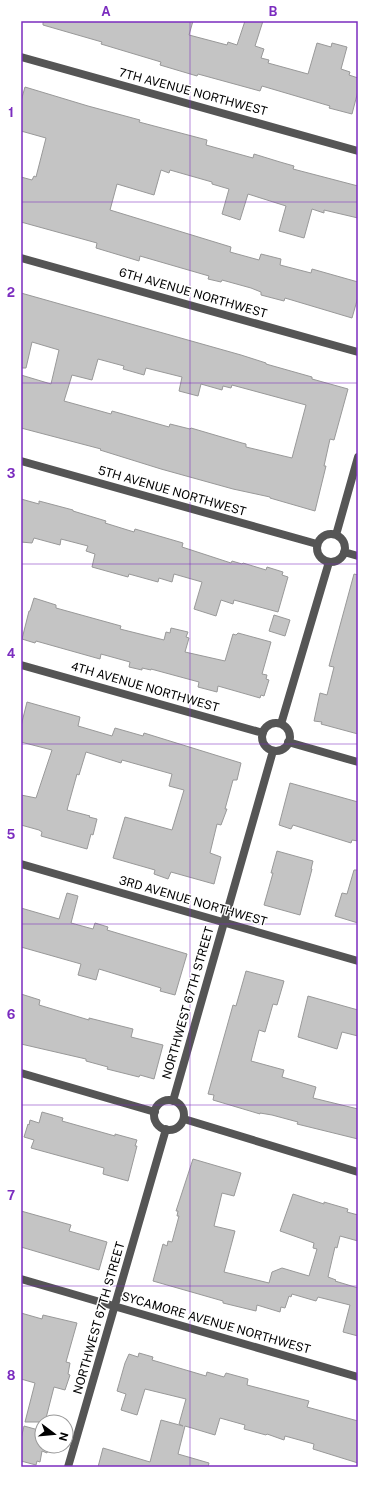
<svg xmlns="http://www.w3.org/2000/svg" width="379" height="1488" viewBox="0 0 379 1488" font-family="'Public Sans',sans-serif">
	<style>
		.building { fill: #c4c4c4; stroke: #999; fill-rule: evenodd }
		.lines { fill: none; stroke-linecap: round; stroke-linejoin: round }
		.minor { stroke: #555; stroke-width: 8 }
		.tertiary { stroke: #555; stroke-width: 8 }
		.grid { fill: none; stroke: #7b2cbf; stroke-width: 1; stroke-opacity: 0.55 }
		.labels { text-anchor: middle; stroke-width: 3; stroke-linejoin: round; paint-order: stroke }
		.street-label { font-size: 12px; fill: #000; stroke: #fff }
		.neatline { fill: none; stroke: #7b2cbf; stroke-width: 1.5 }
		.grid-label { font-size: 13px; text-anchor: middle; font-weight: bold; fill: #7b2cbf }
	</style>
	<rect width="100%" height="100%" fill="#fff"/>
	<path class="building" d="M43 21H193L189 35 227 45 228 42 237 45 245 21H263L255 46 264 49 261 58 269 60 268 63 308 74 317 43 331 47 332 43 347 47 341 69 350 72 349 75 358 78V91L352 114 329 108 330 106 262 86 260 91 198 74 197 76 160 65 161 62 101 44 102 42 43 25Z
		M25 87 88 106 140 120 139 122 207 140 206 145 253 158 254 154 280 162 294 166 293 169 358 186V218L324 210V213L312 209 304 238 279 231 286 206 248 194 240 220 222 214 229 189 212 184V182L170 170 169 173 161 170 154 195 117 184 110 210 231 247 230 252 259 260 261 254 281 259 280 265 311 273 312 269 358 282V297L352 318 285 298 284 301 261 295V292L251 288 222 280 221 282 208 279 209 276 140 256 139 261 126 257 96 248 97 243 21 222V177L32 180 34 176 36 177 46 138 21 131V101Z
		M21 293 241 355 266 363V364L312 377V379L348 389 334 440 330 439 324 466H326L315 511 270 498V497L233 489 161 469 100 450 101 449 21 428V375L51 384 59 350 32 342 26 368H21ZM98 359 124 366 123 369 144 375 146 368 182 377 179 391 198 396 201 384 222 390 223 386 231 388 232 385 306 405 292 458 246 447V444L242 443 191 428 190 429 170 424 169 427 112 411 111 414 64 401 72 375 92 380Z
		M21 499 39 504V501L73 510V511L106 521 105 523 134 532 135 529 183 543 182 547 231 563 232 561 242 564 243 563 266 570 267 567 283 572 282 575 288 577 278 612 234 600 233 604 221 600 216 616 194 609 202 582 174 574 172 582 159 578 158 582 129 574 128 577 92 567 95 554 86 551 88 546 61 539 60 545 34 538 32 543 21 542Z
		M354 574 358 575V734L321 724 322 722 314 721 320 693 327 695 334 667 329 666Z
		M34 598 56 605V608L121 626 120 629 164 640 166 632 170 633 171 628 188 632 186 637 189 638 185 652 225 661 233 634 236 635 238 633 271 642 262 674 267 675 266 679 269 680 264 696 261 695 260 698 218 686 217 692 198 687 199 682 151 669V670L142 668V670L129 667 130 662 101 654 100 659 36 641 35 643 22 639 29 611H30Z
		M274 615 290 620 285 636 269 631Z
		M27 702 80 717 78 726 112 736 115 728 143 736 144 733 241 763 237 780H233L225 809H227L221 825 217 824 210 853 221 857 214 884 171 872 168 879 154 874 155 870 113 858 125 817 172 830 184 790 169 786 172 774 122 760 121 763 86 752 79 775 77 774 67 810 90 816 89 817 97 819 93 835 91 834 87 849 41 836 42 832 39 830 21 825V795L36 798 52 750 21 742V726Z
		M290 783 358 802V841L352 840 351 843 293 825 291 829 279 825Z
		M277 851 313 861 311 869H312L300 915 264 905 273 873H271Z
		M354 870H358V923L335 916 342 893 347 894Z
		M67 893 78 896 71 923 93 929 95 923 108 927 107 930 187 954 175 995 160 991 161 988 99 969 96 980 78 975 81 964 21 947V908L59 919Z
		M246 971 284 981 277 1005 273 1004 265 1032 259 1030 251 1061 284 1070 282 1077 316 1087 313 1098 358 1109V1139L297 1124 298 1122 272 1115 260 1113V1114L213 1100 214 1095 208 1094 233 1005 236 1006Z
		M21 994 40 1000 39 1005 89 1020V1018L133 1029 131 1037 163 1045 154 1079 140 1075 139 1077 107 1069 108 1067 86 1061V1059L21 1044Z
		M308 996 358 1010V1036L342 1032 337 1049 298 1037Z
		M42 1112 63 1118 62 1121 115 1136V1134L137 1140 135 1146H137L128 1181 103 1174 104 1168 31 1148 34 1140 24 1137 28 1124 29 1125 30 1120 39 1123Z
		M193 1159 241 1173 234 1196 222 1193 214 1226 235 1231 224 1272 269 1283 272 1272 282 1268 309 1276 317 1249 313 1248 314 1243 280 1231 293 1194 324 1204V1202L348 1209 347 1212 358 1215V1241L340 1236 337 1248 335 1247 328 1277 336 1280 335 1281 358 1288V1336L343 1332 350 1305 318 1297 316 1301 292 1294 291 1297 289 1296 285 1308 281 1307 280 1312 257 1305 256 1311 223 1303V1301L153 1281 163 1244 167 1246 168 1241 172 1242 179 1216H177L178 1211H176Z
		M21 1211 71 1225 69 1231 107 1242 99 1270 21 1247Z
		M21 1313 42 1319 43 1315 77 1323 66 1362 70 1363 68 1374 70 1375 65 1390 54 1387 45 1422H25L35 1383 21 1379Z
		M139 1353 153 1357 152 1360 206 1376 207 1372 224 1377 226 1373 248 1379 247 1385 309 1401 307 1407 358 1421V1463L313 1449 314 1444 285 1436 284 1440 267 1434 266 1435 244 1429 245 1425 220 1418 215 1435 185 1426 178 1454 209 1463 208 1467H98L103 1448 150 1462 161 1420 183 1426 179 1424 186 1399 145 1389 137 1415 121 1410 126 1394 117 1391 125 1363 129 1354 138 1357Z
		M24 1426 42 1431V1446H49L47 1453 42 1451 40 1462 37 1461 36 1465 21 1461V1439Z"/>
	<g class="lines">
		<path class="minor" d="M21 57 358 151
			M21 258 358 352
			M21 461 317 544
			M317 548a14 14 0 1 1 28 0a14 14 0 1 1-28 0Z
			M336 535 358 457
			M344 552 358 556
			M21 665 263 733
			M262 737a14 14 0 1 1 28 0a14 14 0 1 1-28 0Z
			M281 724 329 562
			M288 742 358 762
			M21 1073 155 1112
			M154 1115a15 15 0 1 1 30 0a15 15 0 1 1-30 0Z
			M173 1101 273 751
			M184 1119 358 1172
			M21 1279 358 1377
			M68 1467 166 1129"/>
		<path class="tertiary" d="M21 864 358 961"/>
	</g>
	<path class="grid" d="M190 21V1467M21 202H358M21 383H358M21 564H358M21 744H358M21 924H358M21 1105H358M21 1286H358"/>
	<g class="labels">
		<g class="street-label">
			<text transform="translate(193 92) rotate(15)" y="4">7TH AVENUE NORTHWEST</text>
			<text transform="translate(193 293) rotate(16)" y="4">6TH AVENUE NORTHWEST</text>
			<text transform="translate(172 491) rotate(16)" y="4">5TH AVENUE NORTHWEST</text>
			<text transform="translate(145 687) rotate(16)" y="4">4TH AVENUE NORTHWEST</text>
			<text transform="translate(193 901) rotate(16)" y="4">3RD AVENUE NORTHWEST</text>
			<text transform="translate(188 1003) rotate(-74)" y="4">NORTHWEST 67TH STREET</text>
			<text transform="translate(99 1318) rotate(-74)" y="4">NORTHWEST 67TH STREET</text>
			<text transform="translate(216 1323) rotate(16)" y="4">SYCAMORE AVENUE NORTHWEST</text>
		</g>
	</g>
	<rect width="379" height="1488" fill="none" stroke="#ffffff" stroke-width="44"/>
	<g transform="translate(54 1434) rotate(106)"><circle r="19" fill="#ffffff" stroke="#999999"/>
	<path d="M0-3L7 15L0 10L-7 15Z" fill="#000000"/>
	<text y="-6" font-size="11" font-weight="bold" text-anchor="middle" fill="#000000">N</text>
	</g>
	<rect x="22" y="22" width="335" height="1444" class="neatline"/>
	<g class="grid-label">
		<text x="106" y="16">A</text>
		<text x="273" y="16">B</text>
		<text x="11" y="117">1</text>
		<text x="11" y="297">2</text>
		<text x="11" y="478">3</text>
		<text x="11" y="658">4</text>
		<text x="11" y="839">5</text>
		<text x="11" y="1019">6</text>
		<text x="11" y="1200">7</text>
		<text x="11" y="1380">8</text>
	</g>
</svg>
